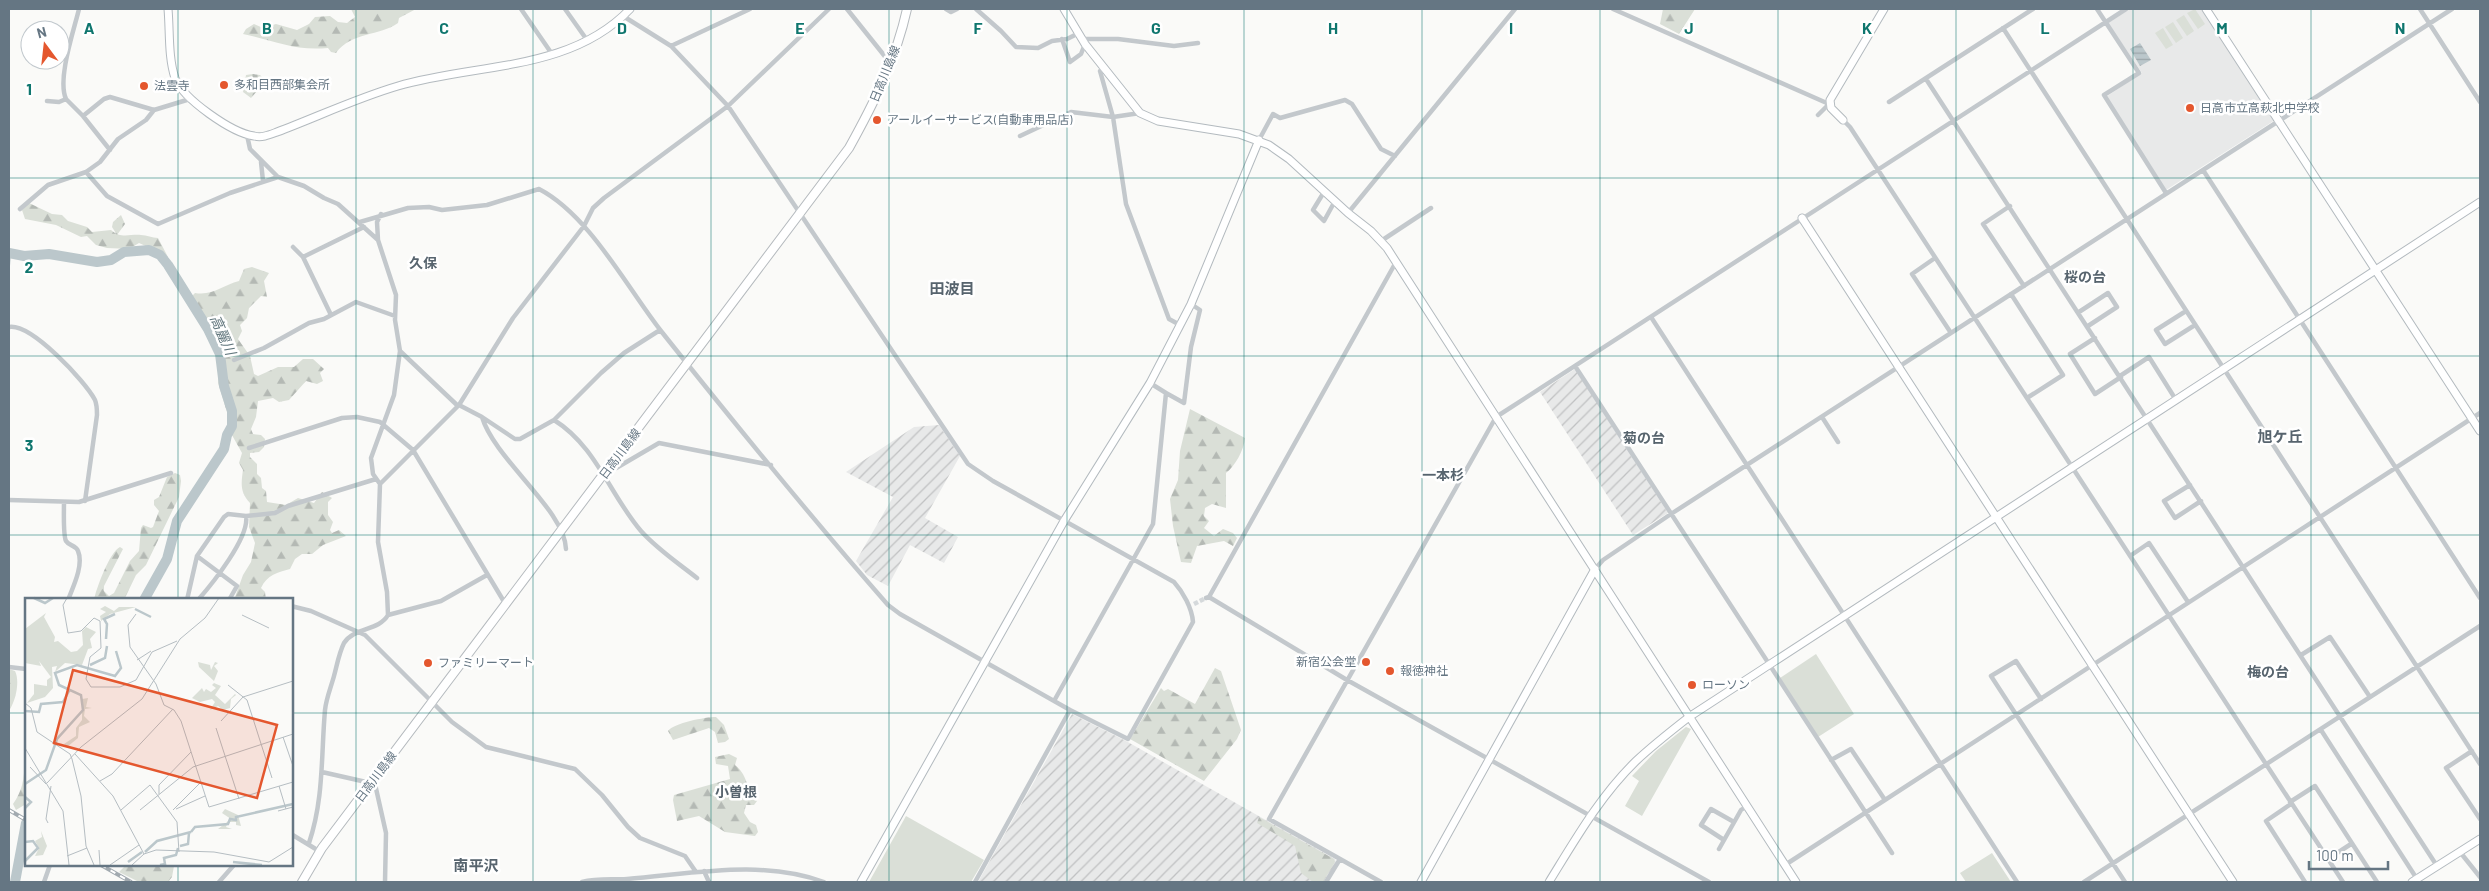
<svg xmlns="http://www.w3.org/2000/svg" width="2489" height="891" viewBox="0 0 2489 891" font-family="Barlow,'Noto Sans JP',sans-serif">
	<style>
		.built { fill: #e8e9e9 }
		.industrial { fill: url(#industrial-furrows) }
		.grass { fill: #dadfd7 }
		.forest { fill: url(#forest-firs) }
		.cemetery { fill: url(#cemetery-stones) }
		.water { fill: url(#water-rules) }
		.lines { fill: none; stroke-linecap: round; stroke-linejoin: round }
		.stream { stroke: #bbc7cb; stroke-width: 2 }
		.river { stroke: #bbc7cb; stroke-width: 10 }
		.street-tunnel { stroke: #d5d9db; stroke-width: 4.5; stroke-dasharray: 4.5 2; stroke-linecap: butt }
		.secondary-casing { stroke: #b3babf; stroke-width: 9 }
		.primary-casing { stroke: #b5babe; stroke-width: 10 }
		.street { stroke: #c3c8cc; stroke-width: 4.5 }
		.secondary { stroke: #fff; stroke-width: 7 }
		.primary { stroke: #fff; stroke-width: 8 }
		.rail-casing { stroke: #a2aab0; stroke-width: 4 }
		.rail { stroke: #fff; stroke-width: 2; stroke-dasharray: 5.5; stroke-linecap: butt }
		.grid { fill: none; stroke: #0f766e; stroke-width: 1; stroke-opacity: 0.55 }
		.poi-dot { fill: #e4572e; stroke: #fff; stroke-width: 2 }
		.labels { text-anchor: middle; stroke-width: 5; stroke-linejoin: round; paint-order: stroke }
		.street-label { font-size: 12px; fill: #657683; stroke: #fff }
		.poi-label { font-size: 12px; fill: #657683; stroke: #fff; text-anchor: start }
		.neighbourhood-label { font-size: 14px; font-weight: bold; fill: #57646e; stroke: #fff }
		.water-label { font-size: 14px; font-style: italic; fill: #60757c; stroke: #fff }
		.quarter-label { font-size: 15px; font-weight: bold; fill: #57646e; stroke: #fff }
		.inset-river { fill: none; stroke: #bbc7cb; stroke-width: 2.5 }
		.inset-road { fill: none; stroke: #b5bdc2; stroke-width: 1 }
		.view { fill: #e4572e; fill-opacity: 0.15; stroke: #e4572e; stroke-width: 2.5 }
		.inset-edge { fill: none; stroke: #657683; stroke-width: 2.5 }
		.grid-label { font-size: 16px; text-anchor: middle; font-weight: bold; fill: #0f766e; stroke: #fff; stroke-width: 5; stroke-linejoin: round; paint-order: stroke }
	</style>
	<defs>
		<pattern id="industrial-furrows" width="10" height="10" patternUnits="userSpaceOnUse" patternTransform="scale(1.25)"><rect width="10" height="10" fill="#e8e9e9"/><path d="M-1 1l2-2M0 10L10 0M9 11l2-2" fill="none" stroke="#c0c1c2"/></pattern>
		<pattern id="forest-firs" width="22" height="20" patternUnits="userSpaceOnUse" patternTransform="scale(1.25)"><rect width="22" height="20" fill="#dadfd7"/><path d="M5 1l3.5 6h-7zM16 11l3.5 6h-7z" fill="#b4b9b4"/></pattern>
		<pattern id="cemetery-stones" width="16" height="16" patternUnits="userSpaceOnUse" patternTransform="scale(1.25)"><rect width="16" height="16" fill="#dadfd7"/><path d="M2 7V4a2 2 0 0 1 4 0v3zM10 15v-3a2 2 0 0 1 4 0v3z" fill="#b4b9b4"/></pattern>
		<pattern id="water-rules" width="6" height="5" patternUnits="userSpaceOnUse" patternTransform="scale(1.25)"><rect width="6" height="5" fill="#bbc7cb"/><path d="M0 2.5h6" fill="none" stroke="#9ca6aa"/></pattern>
	</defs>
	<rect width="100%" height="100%" fill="#fafaf8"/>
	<path class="built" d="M2130 9H2203L2275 120 2166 190 2106 97 2142 73 2108 23Z"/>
	<path class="industrial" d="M1575 369 1668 513 1633 535 1540 392Z
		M939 425 960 456 925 518 958 537 944 563 910 545 888 586 867 575 856 561 893 497 846 472 914 427Z
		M1072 714 1126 741 1335 859 1336 862 1325 882H978Z"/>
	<path class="grass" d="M2195 9 2205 24 2198 29 2187 13Z
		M2184 15 2194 31 2187 36 2176 20Z
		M2173 22 2183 38 2176 43 2165 27Z
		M2163 28 2173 45 2166 49 2155 33Z
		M1816 654 1854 714 1818 737 1780 678Z
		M1686 727 1691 729 1642 816 1625 806 1639 781 1632 776 1656 751Z
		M906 816 984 860 971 882H869Z
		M1992 853 2011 882H1966L1960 873Z"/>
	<path class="forest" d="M351 9H416L399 18 398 23C380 36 351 32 336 53L331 52 328 48C293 51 276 41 243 34L246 29 254 24 263 28 276 24 297 30 309 24 315 17 330 16 338 22 347 23 355 17Z
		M1663 9H1695L1679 34 1660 24Z
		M29 203 52 214 62 215 68 221 87 227 92 232 111 230C121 239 129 234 141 235 147 235 152 238 158 238L168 257 166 258 159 252 139 243 129 249 107 248 96 245 87 236 81 237 56 225 25 219 22 210Z
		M252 267 269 273 264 281 267 297 261 296 249 308 247 318 240 325 242 331 238 339 250 356 254 374 258 376 278 367H294L303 359H313L324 369 320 373 323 381 317 384 306 381 289 400 279 402 273 398 258 401 256 417 251 429 253 434 261 435 265 439 264 447 259 452 250 453V457L257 464V474L261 478 262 488 266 491 267 502 286 505 298 498 314 503 322 492 332 498 328 502V515L333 522 330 530 332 533 339 530 346 536 323 545 312 554H302L295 559 290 569C278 572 267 575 261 588L265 592 266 600H234L243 575 251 562 255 543 249 527 250 503C240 492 241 484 243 470L239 463 242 453 228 428 227 412 218 383 219 360 210 337 205 332 189 299 195 293C213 296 223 285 239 281L244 269Z
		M1190 409 1245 438C1244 450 1235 466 1226 473V508L1212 504 1205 508 1204 516 1209 521 1204 528 1214 536 1223 529 1233 533 1237 538 1233 546 1224 541 1197 546 1191 563 1181 562 1173 526 1170 499 1178 480 1180 451Z
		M175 473 180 475 181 481 179 497 146 565 136 575 124 600H94C96 589 110 551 120 547L123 549 104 586V591L109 596 114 593 130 561 139 551 141 528 143 525 151 528 153 527 159 511 154 505V500L159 497 167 477Z
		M1215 668 1221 671 1241 730 1237 739 1204 781 1130 739 1161 688 1164 691 1168 689 1195 704Z
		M9 669 15 671C20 681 16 700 10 709Z
		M716 717 724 725 729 739 725 742 718 743 715 732 709 728 673 740 668 731C674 723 705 717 716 717Z
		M24 751H26V804L16 810 13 804C25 788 25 770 24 751Z
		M729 754 737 758 735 765C750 777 745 791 757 801L754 805H746L744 813 750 822 756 825 758 832 755 836 725 832 699 816 677 821 673 800 674 795 730 779 728 766 716 764 715 757Z
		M1259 817 1334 859 1335 862 1323 882H1313L1301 873 1295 846 1257 823Z
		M126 865H174V866L172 877 168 882H139L119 872Z"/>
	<path class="cemetery" d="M253 74 260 75 266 81 251 98 243 92 246 75Z
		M121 215 125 224 117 235 112 227 113 222Z"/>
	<path class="water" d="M2140 43 2151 60 2140 66 2130 49Z"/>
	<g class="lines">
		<path class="stream" d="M9 266 10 254"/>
		<path class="river" d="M9 253 24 256 49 254 97 262 111 260 124 252 149 250 160 255 168 265 208 329 220 354 224 386 232 411V426L227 435 224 449 177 521 167 559 144 600
			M15 882 26 823"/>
		<path class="street-tunnel" d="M1194 604 1206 598"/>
		<g class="secondary-casing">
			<path id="secondary" d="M168 9C170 31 168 57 175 78 183 99 232 133 254 136 262 138 269 135 277 132 317 117 357 98 398 86 476 63 570 72 630 9
				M1064 9 1085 44 1140 113 1158 121 1239 134 1269 145 1289 159 1348 213 1371 231 1387 248 1796 882
				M2206 9 2480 431
				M1843 120 1831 108 1830 100 1884 9
				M1802 218 2233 882
				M861 882 1064 521 1150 383 1191 304 1259 140
				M1421 882 1595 569
				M1549 882C1575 840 1600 796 1636 761 1653 745 1671 731 1689 717L2480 202
				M2412 882 2480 839"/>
		</g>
		<g class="primary-casing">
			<path id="primary" d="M302 882 322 848 849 148C874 103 896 59 907 9"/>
		</g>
		<path class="street" d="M521 9 552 54
			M565 9 587 40
			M847 9 891 64
			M946 9 951 12 957 9
			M976 9 1001 31 1016 47 1038 48 1052 41 1067 39 1079 33
			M1613 9 1829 104
			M2097 9 2139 73 2104 95 2166 193
			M2420 9 2480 102
			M623 16 671 46 728 106 968 464 993 481 1174 582C1183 592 1192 608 1193 622L1128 739 1070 710
			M2003 28 2480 764
			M1062 39 1070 62 1081 54 1085 44
			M1082 39H1118L1174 46 1198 43
			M671 46 750 9
			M1103 67 1100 71 1113 117 1126 204 1169 319 1180 325
			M1926 79 2437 866
			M66 99C57 79 74 30 79 9
			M47 101 59 102 66 99 83 116 110 150
			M1889 102 2033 9
			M1818 115 1829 104
			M83 116 104 99 110 97 154 110 190 99
			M1843 120 1850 127 2343 882
			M247 135 250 149 278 177
			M1020 136 1071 112 1113 117 1140 113
			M1259 140 1273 114 1280 118 1345 100 1352 104 1381 149 1395 156
			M261 162 263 181
			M2203 170 2480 598
			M86 172 107 196 158 224 230 193 278 177 304 186 324 198 338 204 378 240 396 295 395 320 400 351 394 395 371 458 373 474 380 484
			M1324 192 1313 210 1324 221 1335 201
			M2010 206 1983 224 2024 286
			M20 209 48 185 86 172 100 162 118 139 146 120 154 110
			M1348 213 1515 9
			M360 222 408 208 429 207 442 210 487 205 539 189C589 215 626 286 661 331 735 424 810 516 888 605L900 614 1070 710 975 882
			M378 240 377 222 381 214
			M1381 241 1431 208
			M293 247 303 257 331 315
			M303 257 364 227
			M1935 258 1912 274 1951 333
			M2011 294 2063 375 2027 398
			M2186 311 2156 330 2165 344 2195 325
			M2079 312 2108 293 2117 307 2088 326
			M1651 317 2017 882
			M9 327C31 323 85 381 95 400 97 405 97 409 97 415L85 501
			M2095 338 2070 354 2095 394 2121 377
			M400 351 458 406
			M234 360 264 348 309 323 324 319 356 302 395 316
			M1575 366 1892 853
			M2120 376 2149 357 2176 400
			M1166 393 1184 403 1191 347 1200 310 1191 304
			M459 405 482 417 515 439H520L554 420 601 373 624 353 660 330
			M482 417C495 460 565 510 566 549
			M1822 417 1838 442
			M554 420C596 446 610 495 641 531 657 549 678 563 697 578
			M249 448 342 418 357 417 380 422 413 450 506 605
			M606 474 659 443 771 465
			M2190 485 2164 501 2175 518 2201 501
			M9 500 79 502 171 473
			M64 502C64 511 63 535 66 541 69 546 76 545 78 551 84 565 73 587 68 600
			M246 516 275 513 288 506 376 479
			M197 556 237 586 229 600
			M2130 556 2149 543 2188 602
			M1595 569 1603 560 1671 514 2452 9
			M1209 597 1347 680 1709 882
			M1206 598 1209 597 1396 262
			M187 600 197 556 224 517 228 514 246 516C250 537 212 584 198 600
			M291 606 311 611 365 635 452 722 486 747 575 769 602 795 628 827 640 838 685 856 696 872
			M388 615 387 592 378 542 380 484 459 405 513 318 584 226 593 208 604 198 728 106 829 9
			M2301 655 2330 637 2370 697
			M9 667 26 669
			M2041 699 2016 661 1991 676 2125 882
			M1054 701 1153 524 1166 393 1150 383
			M2321 730 2417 879
			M2472 751 2446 768 2480 819
			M1831 760 1851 749 1885 800
			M322 772 375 784 386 833 385 882
			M2290 802 2315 786 2377 882
			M2291 804 2266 821 2305 882
			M291 834 319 851
			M1724 840 1701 825 1711 809 1734 822
			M309 843C324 799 321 755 325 710 326 699 331 687 334 676 337 665 339 653 344 643 354 627 379 631 388 615L441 601 487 575
			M1719 849 1741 810 1747 806
			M2460 852 2480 877
			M2328 859 2351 844
			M1785 865 2480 413
			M704 871 709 882
			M44 882 50 865
			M219 882 234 865
			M582 882C597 878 611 880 627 879 692 874 761 859 824 882
			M1326 882 1340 859
			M1381 882 1269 819 1496 417 2126 9
			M2084 882 2480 626"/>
		<use href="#secondary" class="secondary"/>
		<use href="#primary" class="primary"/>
		<g class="rail-casing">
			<path id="rail" d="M9 810 26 820
				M101 865 131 882"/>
		</g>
		<use href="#rail" class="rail"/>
	</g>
	<path class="grid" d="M178 9V600M356 9V882M533 9V882M711 9V882M889 9V882M1067 9V882M1244 9V882M1422 9V882M1600 9V882M1778 9V882M1956 9V882M2133 9V882M2311 9V882M9 178H2480M9 356H2480M9 535H2480M9 713H26M291 713H2480M178 865V882"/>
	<g class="poi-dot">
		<circle cx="224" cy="85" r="5"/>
		<circle cx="144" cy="86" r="5"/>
		<circle cx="2190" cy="108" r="5"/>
		<circle cx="877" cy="120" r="5"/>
		<circle cx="1366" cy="662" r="5"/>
		<circle cx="428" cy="663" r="5"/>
		<circle cx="1390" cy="671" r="5"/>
		<circle cx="1692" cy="685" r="5"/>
	</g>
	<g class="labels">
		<g class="street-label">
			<text transform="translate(885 74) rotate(-68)" y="4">日高川島線</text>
			<text transform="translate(620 454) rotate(-53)" y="4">日高川島線</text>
			<text transform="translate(376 777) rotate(-53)" y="4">日高川島線</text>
		</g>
		<g class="poi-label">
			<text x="234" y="89">多和目西部集会所</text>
			<text x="154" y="90">法雲寺</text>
			<text x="2200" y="112">日高市立高萩北中学校</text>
			<text x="887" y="124">アールイーサービス(自動車用品店)</text>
			<text x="1356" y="666" text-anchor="end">新宿公会堂</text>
			<text x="438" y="667">ファミリーマート</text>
			<text x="1400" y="675">報徳神社</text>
			<text x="1702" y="689">ローソン</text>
		</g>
		<g class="neighbourhood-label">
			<text x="423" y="268">久保</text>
			<text x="2085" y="282">桜の台</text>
			<text x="1644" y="443">菊の台</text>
			<text x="1443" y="480">一本杉</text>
			<text x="2268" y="677">梅の台</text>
			<text x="736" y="797">小曽根</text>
		</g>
		<g class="water-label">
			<text transform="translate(223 335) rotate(66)" y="5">高麗川</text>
		</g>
		<g class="quarter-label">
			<text x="952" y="294">田波目</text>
			<text x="2280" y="442">旭ケ丘</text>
			<text x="476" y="871">南平沢</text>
		</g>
	</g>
	<g transform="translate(25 598)">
		<rect width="268" height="268" fill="#fafaf8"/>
		<path d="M16 233 22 248 18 257 10 258 14 250 10 243 17 239Z" fill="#dadfd7"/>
		<path d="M80 8 89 13 94 9H111L85 16 76 23 75 18 81 14 75 11ZM21 15 19 19 30 39 29 44 33 43 46 54 52 53 58 47 57 33 61 29 71 34 65 41 67 50 63 51 57 67 40 65 30 74 32 68 27 69 28 90 20 99 2 105 9 96V86L22 88V82L26 79 14 63 16 68 0 65V31ZM173 64 185 67 186 72 190 64 193 65 189 68 193 73 189 83 174 69ZM189 85 196 88 190 97 200 106 210 96 211 97 206 101 205 110 198 112 193 108 185 112 190 104 187 101 175 104 167 100 177 90 179 94 181 91 186 94 191 90 187 87ZM63 100 61 109 67 110 60 111 59 118 65 124 54 129 53 140 42 149 39 146 51 138V130L57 122V101ZM200 211 213 217 216 228 211 227V224H203L201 229 207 231H193L206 221 197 215Z" fill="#dadfd7"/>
		<path class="inset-river" d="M9 0 20 5 28 0M110 11 126 19M81 41 82 26 79 21 90 16M65 67 80 60 82 48M0 113 14 114 16 106 38 104 44 93M0 186 21 172 32 141 58 112 56 97 34 87 30 75 52 67 90 78 96 70 91 53M0 199 6 204 0 210M166 234 170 229 203 226 205 221 211 222V219L268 206M0 244 8 243 13 250 0 263M155 248 163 246 164 235M120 254 132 243 166 234M103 264 117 254M208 264 237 267M135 267 140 266 139 260 151 257 153 250"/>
		<path class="inset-road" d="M42 0 38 7 43 35 56 33 69 20 75 23 76 50 65 59 61 81 66 89H95L111 82 127 54 152 43M111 16 103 27 105 49 131 86 139 107 149 112 156 123 184 209 268 184M217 17 244 30M112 62 126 53M203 87 222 102 247 180M0 105 6 110 12 134 45 156 47 161M196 123 218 99 268 83M191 130 214 201M258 139 268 168M0 150 38 213 44 267M50 156 88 198 119 256M47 161 56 198 61 248 69 267M5 169 21 186M75 183 87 176 148 111M22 185 56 149 117 101 155 41 180 20 194 0M254 188 261 211M134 196V187L166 154M151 211 180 198M96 212 125 187 152 224 154 254M115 212 168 169 268 136M148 212 176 184M253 213 268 209M23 225 21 221 26 188M74 252 75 267M42 258 62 250M85 267 114 247M107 267 119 256 131 252 189 254 244 264 268 249"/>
		<path class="view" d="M48 72 252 127 232 200 29 145Z"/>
		<rect width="268" height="268" class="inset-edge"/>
	</g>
	<g class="grid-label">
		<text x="89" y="34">A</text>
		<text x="267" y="34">B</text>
		<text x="444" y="34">C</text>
		<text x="622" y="34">D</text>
		<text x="800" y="34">E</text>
		<text x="978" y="34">F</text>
		<text x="1156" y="34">G</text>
		<text x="1333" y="34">H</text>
		<text x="1511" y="34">I</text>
		<text x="1689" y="34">J</text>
		<text x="1867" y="34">K</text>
		<text x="2045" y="34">L</text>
		<text x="2222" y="34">M</text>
		<text x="2400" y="34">N</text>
		<text x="29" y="95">1</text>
		<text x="29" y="273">2</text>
		<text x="29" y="451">3</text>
	</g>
	<rect width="2489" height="891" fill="none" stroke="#657683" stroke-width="20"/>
	<g transform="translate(45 45) rotate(345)"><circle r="24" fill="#ffffff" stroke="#c1c8cd"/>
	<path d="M0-4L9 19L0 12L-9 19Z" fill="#e4572e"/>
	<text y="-8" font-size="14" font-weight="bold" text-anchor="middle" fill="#657683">N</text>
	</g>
	<path d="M2309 861v8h79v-8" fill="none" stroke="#657683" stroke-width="2.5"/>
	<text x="2316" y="861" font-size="15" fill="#657683" stroke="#ffffff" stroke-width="4" paint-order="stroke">100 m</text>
</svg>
